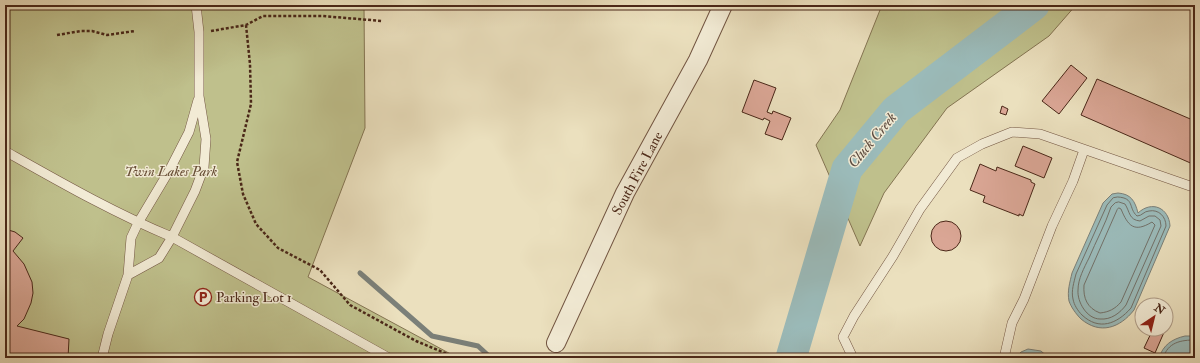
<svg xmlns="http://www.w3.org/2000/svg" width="1200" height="363" viewBox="0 0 1200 363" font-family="'IM FELL Double Pica',serif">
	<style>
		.green { fill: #bfc08c; stroke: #847452 }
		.water { fill: #9bbbba; stroke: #7b8079 }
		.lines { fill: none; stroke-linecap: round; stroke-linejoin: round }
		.shore { stroke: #727169; stroke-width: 1 }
		.stream { stroke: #7b8079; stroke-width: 5 }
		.river { stroke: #9bbbba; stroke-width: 31 }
		.building { fill: #daa695; stroke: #4a2718 }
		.service-casing { stroke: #725542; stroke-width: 10 }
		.minor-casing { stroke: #725542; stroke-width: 20 }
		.path { stroke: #4a2718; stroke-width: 2.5; stroke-dasharray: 3 2; stroke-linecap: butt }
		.service { stroke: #f2ebd5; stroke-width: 9 }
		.minor { stroke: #f2ebd5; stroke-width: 18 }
		.labels { text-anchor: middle; stroke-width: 3; stroke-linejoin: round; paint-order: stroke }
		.park-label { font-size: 14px; font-style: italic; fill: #674d35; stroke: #f2ebd5 }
		.street-label { font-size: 14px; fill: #4a2718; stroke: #f2ebd5 }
		.poi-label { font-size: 14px; fill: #4a2718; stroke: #f2ebd5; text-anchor: start }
		.water-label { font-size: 15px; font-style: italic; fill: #5e4c40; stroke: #f2ebd5 }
	</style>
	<rect width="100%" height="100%" fill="#ebe0be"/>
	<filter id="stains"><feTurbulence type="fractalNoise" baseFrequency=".005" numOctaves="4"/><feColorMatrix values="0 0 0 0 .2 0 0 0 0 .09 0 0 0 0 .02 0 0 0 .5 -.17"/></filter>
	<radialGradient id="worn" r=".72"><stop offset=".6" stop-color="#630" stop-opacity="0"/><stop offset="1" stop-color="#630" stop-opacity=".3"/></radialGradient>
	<path class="green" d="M5 5H364L365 128 308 277 458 358H5Z
		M882 5H1076L1049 36 947 108 884 193 860 246 816 145 840 110Z"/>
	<path class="water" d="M1118 193C1131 194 1135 201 1138 213 1152 200 1169 208 1170 226L1134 310C1120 328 1100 335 1081 319 1076 314 1071 307 1069 301 1067 291 1070 282 1072 273L1103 203 1112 194Z
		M1185 336H1195V358H1159C1163 345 1172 339 1185 336Z
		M1028 349 1041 351 1049 358H1015L1021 352Z"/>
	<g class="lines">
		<path class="shore" d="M1118 197C1135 198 1128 208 1137 216 1142 216 1144 211 1149 211 1159 209 1166 217 1166 226L1131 308C1117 324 1099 331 1082 315 1078 311 1074 305 1073 299 1071 291 1074 282 1076 274L1107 205 1113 198Z
			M1119 202 1125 204C1130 212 1129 220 1140 221L1149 216H1155L1160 220 1161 226 1126 305C1120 313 1111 320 1100 319 1087 319 1077 302 1078 290 1078 279 1084 268 1089 258 1096 241 1105 225 1111 207L1115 203Z
			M1119 208 1121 209C1128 226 1134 233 1152 222L1155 225 1121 302C1115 309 1109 312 1100 313 1087 308 1083 298 1084 285L1117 210Z
			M1163 358C1168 342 1181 340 1195 340"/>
		<path class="stream" d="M360 273 432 336 478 346 491 358"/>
		<path class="river" d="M791 358 847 169 896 110 1034 5"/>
	</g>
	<path class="building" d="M1071 65 1087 78 1059 114 1042 101Z
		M1097 79 1195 121V165L1081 115Z
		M754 80 776 88 767 112 772 114 773 111 791 118 782 140 765 134 770 121 764 118 763 120 742 112Z
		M1002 106 1008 109 1006 115 1000 113Z
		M1023 146 1052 158 1044 178 1015 166Z
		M980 164 996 171 997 167 1031 180V182L1035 184 1023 216 1019 214V216L983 202 985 196 970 190Z
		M931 236a15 15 0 1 1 30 0a15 15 0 1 1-30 0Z
		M5 229 15 232 23 238 13 251 24 264 32 282 33 293 31 303 24 319 17 326 69 339 68 358H5Z
		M1153 329H1162L1165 330 1155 353 1144 348Z"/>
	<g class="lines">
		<g class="service-casing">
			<path id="service" d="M5 151C60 182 114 213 172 237L389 358
				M128 275 159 258 172 237 195 191 204 167 206 139 199 96V32L196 5
				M102 358 108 334 128 275 131 238 138 223 169 171 189 132 198 100
				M853 358 843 337 854 316 893 256 920 209 957 158 982 144 1012 132 1040 134 1190 186 1195 185
				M1004 358 1012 323 1024 299 1052 226 1073 181 1084 150"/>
		</g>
		<g class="minor-casing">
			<path id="minor" d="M556 343 625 193 698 60 723 5"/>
		</g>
		<path class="path" d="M246 25 250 64 251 104 237 162 243 194 256 224 278 248 320 270 350 305 416 341 457 358
			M211 31 246 25 263 16H322L382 21
			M57 35 81 31H92L107 35 135 31"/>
		<use href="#service" class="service"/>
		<use href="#minor" class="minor"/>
	</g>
	<defs>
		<g id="parking-ring" transform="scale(0.9)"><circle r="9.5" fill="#f2ebd5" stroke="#8f2418" stroke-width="1.5"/><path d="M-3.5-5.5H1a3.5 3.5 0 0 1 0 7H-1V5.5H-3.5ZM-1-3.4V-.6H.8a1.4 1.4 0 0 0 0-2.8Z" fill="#8f2418"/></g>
	</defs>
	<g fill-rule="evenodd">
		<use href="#parking-ring" x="203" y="297"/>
	</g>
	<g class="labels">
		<g class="park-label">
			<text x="171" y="176">Twin Lakes Park</text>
		</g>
		<g class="street-label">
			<text transform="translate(637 173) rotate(-62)" y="5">South Fire Lane</text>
		</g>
		<g class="poi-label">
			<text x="216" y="302">Parking Lot 1</text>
		</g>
		<g class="water-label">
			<text transform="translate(872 140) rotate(-50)" y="5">Cluck Creek</text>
		</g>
	</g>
	<rect width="1200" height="363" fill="none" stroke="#ebe0be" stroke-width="20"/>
	<rect x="6" y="6" width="1188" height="351" fill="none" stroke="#4a2718" stroke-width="2"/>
	<rect x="10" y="10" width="1180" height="343" fill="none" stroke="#4a2718"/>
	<g transform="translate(1154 317) rotate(35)"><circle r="19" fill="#f2ebd5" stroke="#af9d89"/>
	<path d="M0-3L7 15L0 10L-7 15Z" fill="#8f2418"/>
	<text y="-6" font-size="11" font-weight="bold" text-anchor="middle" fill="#4a2718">N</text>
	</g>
	<rect width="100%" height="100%" filter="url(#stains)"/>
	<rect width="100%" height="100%" fill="url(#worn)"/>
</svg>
